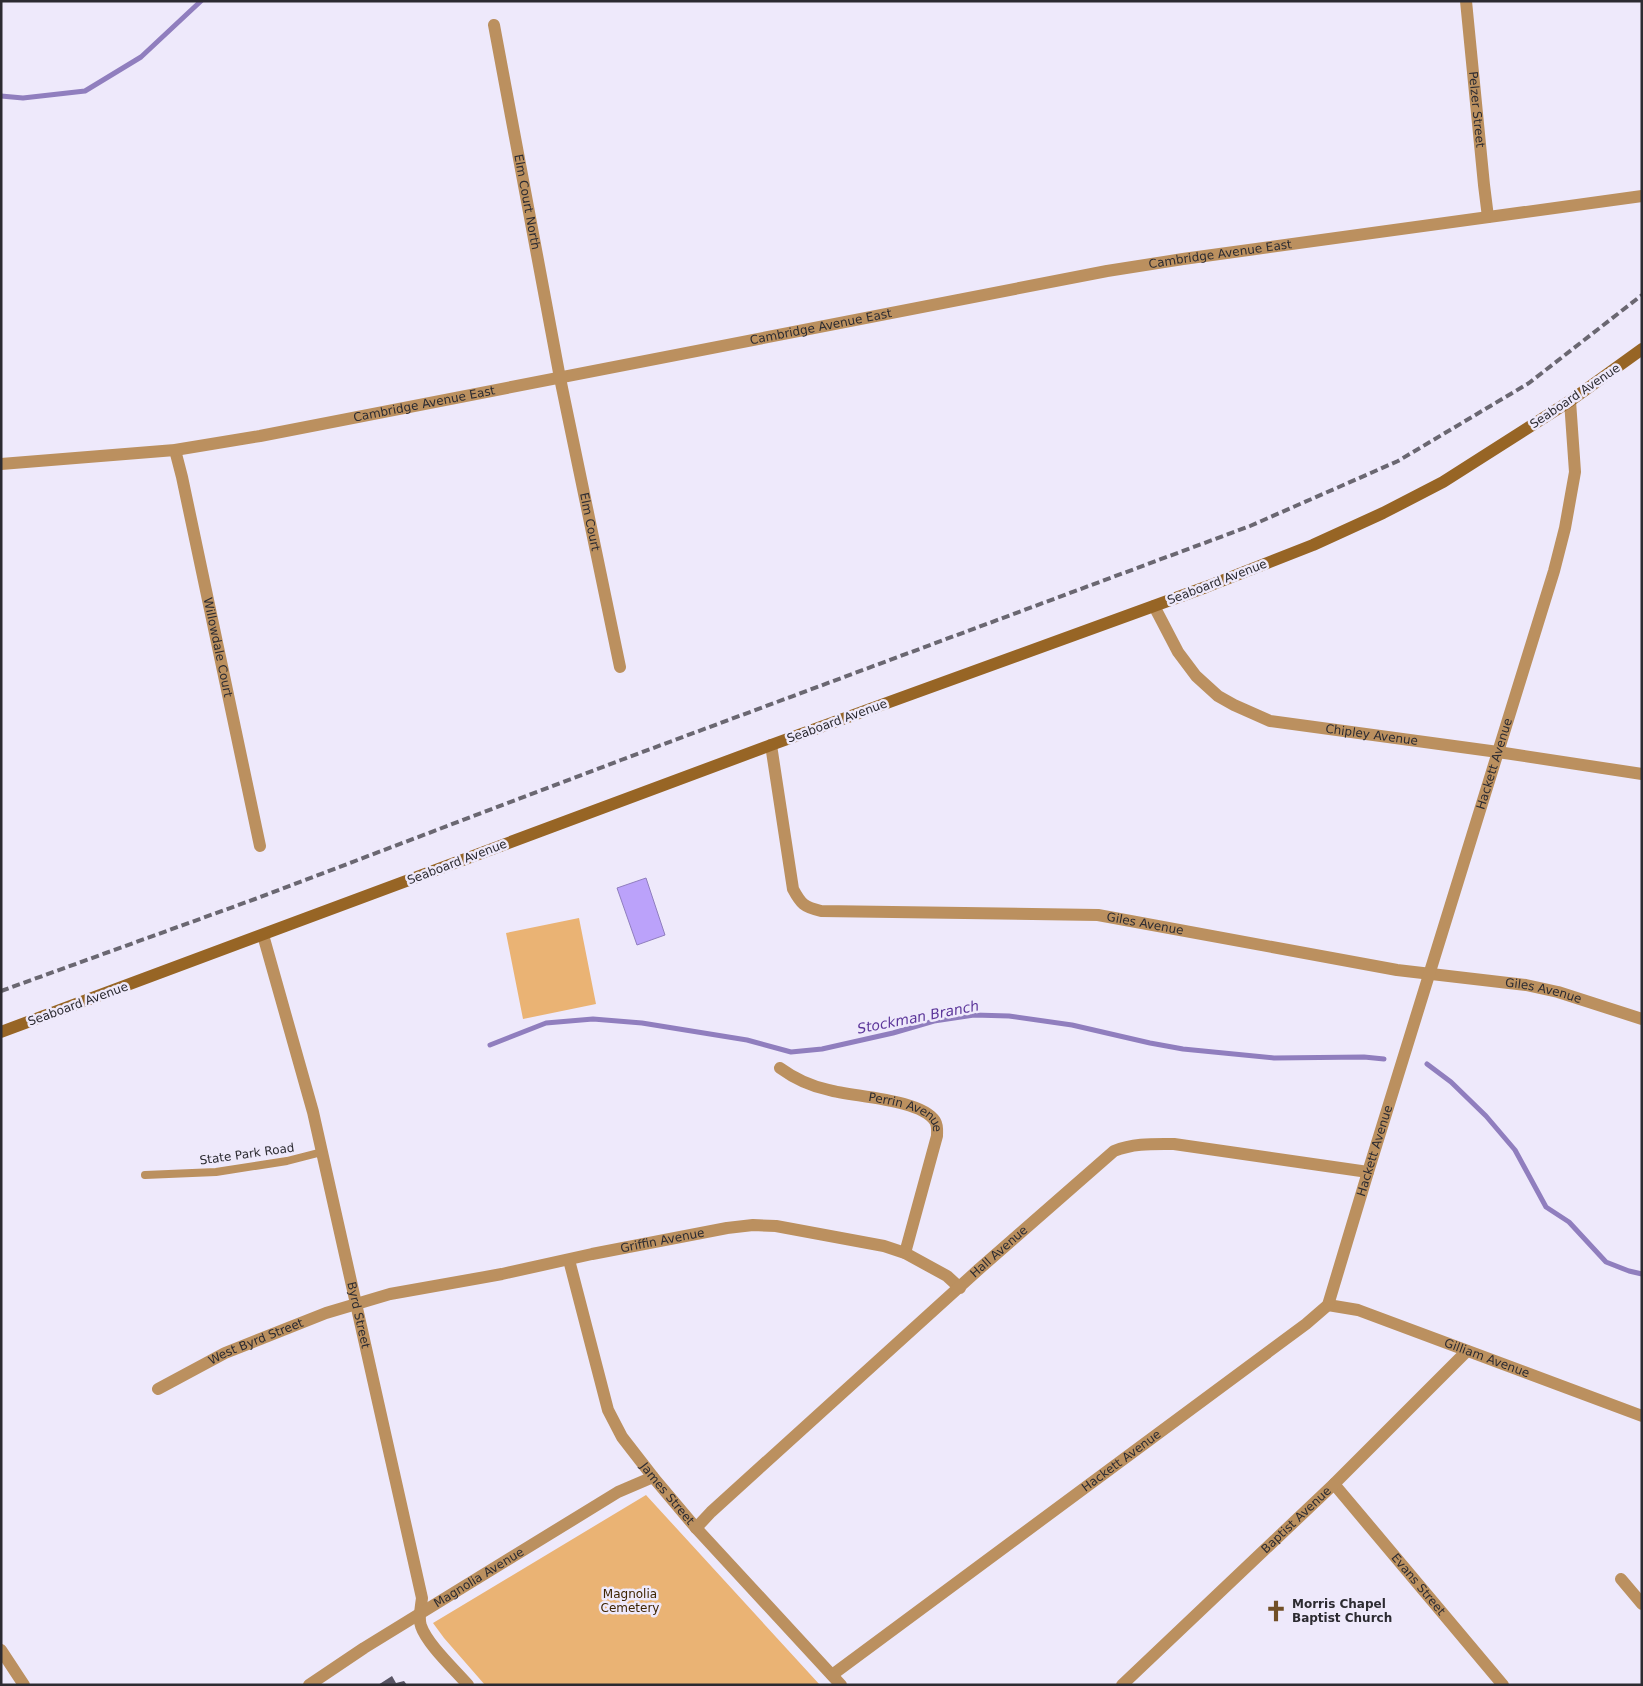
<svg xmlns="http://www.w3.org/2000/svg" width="1643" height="1686" viewBox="0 0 1643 1686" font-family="'DejaVu Sans',sans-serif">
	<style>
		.green { fill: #eab374 }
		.water { fill: #bba2fa; stroke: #907ebe }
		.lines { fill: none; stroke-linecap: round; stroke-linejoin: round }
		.stream { stroke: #907ebe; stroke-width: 5 }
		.building { fill: #5a5665 }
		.service { stroke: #bb905f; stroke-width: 8 }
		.minor { stroke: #bb905f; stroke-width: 12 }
		.tertiary { stroke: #bb905f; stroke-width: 12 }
		.secondary { stroke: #976525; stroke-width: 12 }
		.rail { stroke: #6a6771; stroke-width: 4; stroke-dasharray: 8 4; stroke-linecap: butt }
		.labels { text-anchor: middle; stroke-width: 5; stroke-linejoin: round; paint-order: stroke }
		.street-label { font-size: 12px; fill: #2c2b31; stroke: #eee9fb }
		.park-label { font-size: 12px; fill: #3e2400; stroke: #eee9fb }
		.poi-label { font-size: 12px; font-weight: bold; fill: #2c2b31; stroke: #eee9fb; text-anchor: start }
		.water-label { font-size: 14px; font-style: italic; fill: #5c369a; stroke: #eee9fb }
	</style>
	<rect width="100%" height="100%" fill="#eee9fb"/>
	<path class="green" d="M579 918 596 1004 523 1019 506 933Z
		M646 1495 820 1685H485L444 1638 433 1623Z"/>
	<path class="water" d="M646 878 665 935 637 945 617 888Z"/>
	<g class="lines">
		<path class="stream" d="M1 96 23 98 85 91 141 57 201 1
			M490 1045 546 1023 593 1019 642 1023 747 1040 791 1052 822 1049 893 1033 934 1021 974 1015 1009 1016 1072 1025 1150 1043 1183 1049 1274 1058 1364 1057 1384 1059
			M1427 1064 1451 1082 1486 1116 1515 1150 1546 1207 1569 1222 1606 1262 1629 1271 1642 1274"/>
	</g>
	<path class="building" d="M392 1676 396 1683 404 1681 407 1685H378Z"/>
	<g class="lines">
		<path class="service" d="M145 1175 216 1172 287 1161 322 1152"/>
		<g class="minor">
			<path id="s1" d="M1466 1 1484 185 1488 217"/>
			<path id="s2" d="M494 25 560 378 620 667"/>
			<path id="s3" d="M175 450 182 477 260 846"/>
			<path id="s4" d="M1154 606 1178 652 1196 676 1218 696 1234 705 1270 721 1498 752 1642 774"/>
			<path id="s5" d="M771 745 793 889C801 904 804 907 821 911L1098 915 1397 970 1526 985 1558 992 1642 1019"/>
			<path id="s6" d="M263 935 313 1112 422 1598C421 1607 418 1618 421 1626 427 1644 455 1670 468 1685"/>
			<path id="s7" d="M780 1068C795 1079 810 1086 829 1090 854 1097 921 1099 935 1121 938 1126 937 1131 937 1136L905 1253"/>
			<path id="s8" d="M569 1260 608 1410 622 1437 653 1477 696 1528 841 1685"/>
			<path id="s9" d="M1328 1305 1358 1310 1642 1416"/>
			<path id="s10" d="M158 1389 225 1353 326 1313 390 1294 502 1274 592 1254 727 1228 753 1225 776 1226 884 1246 905 1253 947 1276 960 1288"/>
			<path id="s11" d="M1334 1484 1503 1685"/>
			<path id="s12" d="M696 1528 711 1512 978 1270 1114 1151C1134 1143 1153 1144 1174 1144L1368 1172"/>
			<path d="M1621 1579 1642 1604"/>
			<path d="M1 1650 24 1685"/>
			<path id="s13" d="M832 1675 1306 1324 1328 1305 1368 1172 1554 571 1565 528 1575 472 1570 401"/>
			<path id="s14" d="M309 1685 364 1648 618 1492 653 1477"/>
			<path id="s15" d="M1122 1685 1334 1484 1467 1351"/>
		</g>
		<path class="tertiary" id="s16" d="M1 464 175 450 260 436 1107 271 1183 259 1642 196"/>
		<path class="secondary" d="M1 1032 771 745 1206 587 1313 545 1383 513 1443 482 1570 401 1642 349"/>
		<path class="rail" d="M1 991 255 899 621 760 1250 526 1398 461 1529 383 1642 295"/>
	</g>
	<defs>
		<g id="church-bare" transform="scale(1.725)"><path d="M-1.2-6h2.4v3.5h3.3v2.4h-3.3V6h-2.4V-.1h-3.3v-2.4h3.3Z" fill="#714f27" stroke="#eee9fb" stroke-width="2.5" paint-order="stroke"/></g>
	</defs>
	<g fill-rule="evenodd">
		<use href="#church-bare" x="1276" y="1611"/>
	</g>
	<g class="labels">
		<g class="street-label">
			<text dy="4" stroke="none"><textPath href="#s1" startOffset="109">Pelzer Street</textPath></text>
			<text dy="4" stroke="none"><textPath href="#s2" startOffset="180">Elm Court North</textPath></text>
			<text dy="4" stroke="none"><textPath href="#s16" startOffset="1238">Cambridge Avenue East</textPath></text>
			<text dy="4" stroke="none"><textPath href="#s16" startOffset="832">Cambridge Avenue East</textPath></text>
			<text transform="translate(1575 396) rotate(-34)" y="4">Seaboard Avenue</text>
			<text dy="4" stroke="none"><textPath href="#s16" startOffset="428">Cambridge Avenue East</textPath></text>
			<text dy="4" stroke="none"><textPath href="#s2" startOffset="506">Elm Court</textPath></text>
			<text transform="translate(1217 582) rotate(-21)" y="4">Seaboard Avenue</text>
			<text dy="4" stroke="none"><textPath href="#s3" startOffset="202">Willowdale Court</textPath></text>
			<text transform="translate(837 721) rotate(-20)" y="4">Seaboard Avenue</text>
			<text dy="4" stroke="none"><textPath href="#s4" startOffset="272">Chipley Avenue</textPath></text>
			<text dy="4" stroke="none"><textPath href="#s13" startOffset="1185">Hackett Avenue</textPath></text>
			<text transform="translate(457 862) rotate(-21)" y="4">Seaboard Avenue</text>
			<text dy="4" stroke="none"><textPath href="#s5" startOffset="508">Giles Avenue</textPath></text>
			<text dy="4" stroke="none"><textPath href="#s5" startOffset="912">Giles Avenue</textPath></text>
			<text transform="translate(78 1004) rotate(-20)" y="4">Seaboard Avenue</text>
			<text dy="4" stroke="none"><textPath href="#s7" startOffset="136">Perrin Avenue</textPath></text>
			<text dy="4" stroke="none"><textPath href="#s13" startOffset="780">Hackett Avenue</textPath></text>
			<text transform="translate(247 1154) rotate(-8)" y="4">State Park Road</text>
			<text dy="4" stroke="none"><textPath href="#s10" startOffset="529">Griffin Avenue</textPath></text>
			<text dy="4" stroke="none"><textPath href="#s12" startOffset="410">Hall Avenue</textPath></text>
			<text dy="4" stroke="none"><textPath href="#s6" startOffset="392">Byrd Street</textPath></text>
			<text dy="4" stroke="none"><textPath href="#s10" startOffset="109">West Byrd Street</textPath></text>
			<text dy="4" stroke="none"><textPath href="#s9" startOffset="168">Gilliam Avenue</textPath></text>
			<text dy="4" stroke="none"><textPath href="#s13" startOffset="360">Hackett Avenue</textPath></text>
			<text dy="4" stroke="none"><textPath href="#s8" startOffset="258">James Street</textPath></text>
			<text dy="4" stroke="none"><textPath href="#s15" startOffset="240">Baptist Avenue</textPath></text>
			<text dy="4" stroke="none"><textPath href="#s14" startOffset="201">Magnolia Avenue</textPath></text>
			<text dy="4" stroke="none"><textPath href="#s11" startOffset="131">Evans Street</textPath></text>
		</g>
		<g class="park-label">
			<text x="630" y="1598">Magnolia<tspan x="630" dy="14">Cemetery</tspan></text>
		</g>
		<g class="poi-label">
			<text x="1292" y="1608">Morris Chapel<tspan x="1292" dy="14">Baptist Church</tspan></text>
		</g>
		<g class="water-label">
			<text transform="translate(918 1017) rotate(-11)" y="5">Stockman Branch</text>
		</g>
	</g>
	<rect width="1643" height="1686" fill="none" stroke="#2c2b31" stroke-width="5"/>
</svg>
